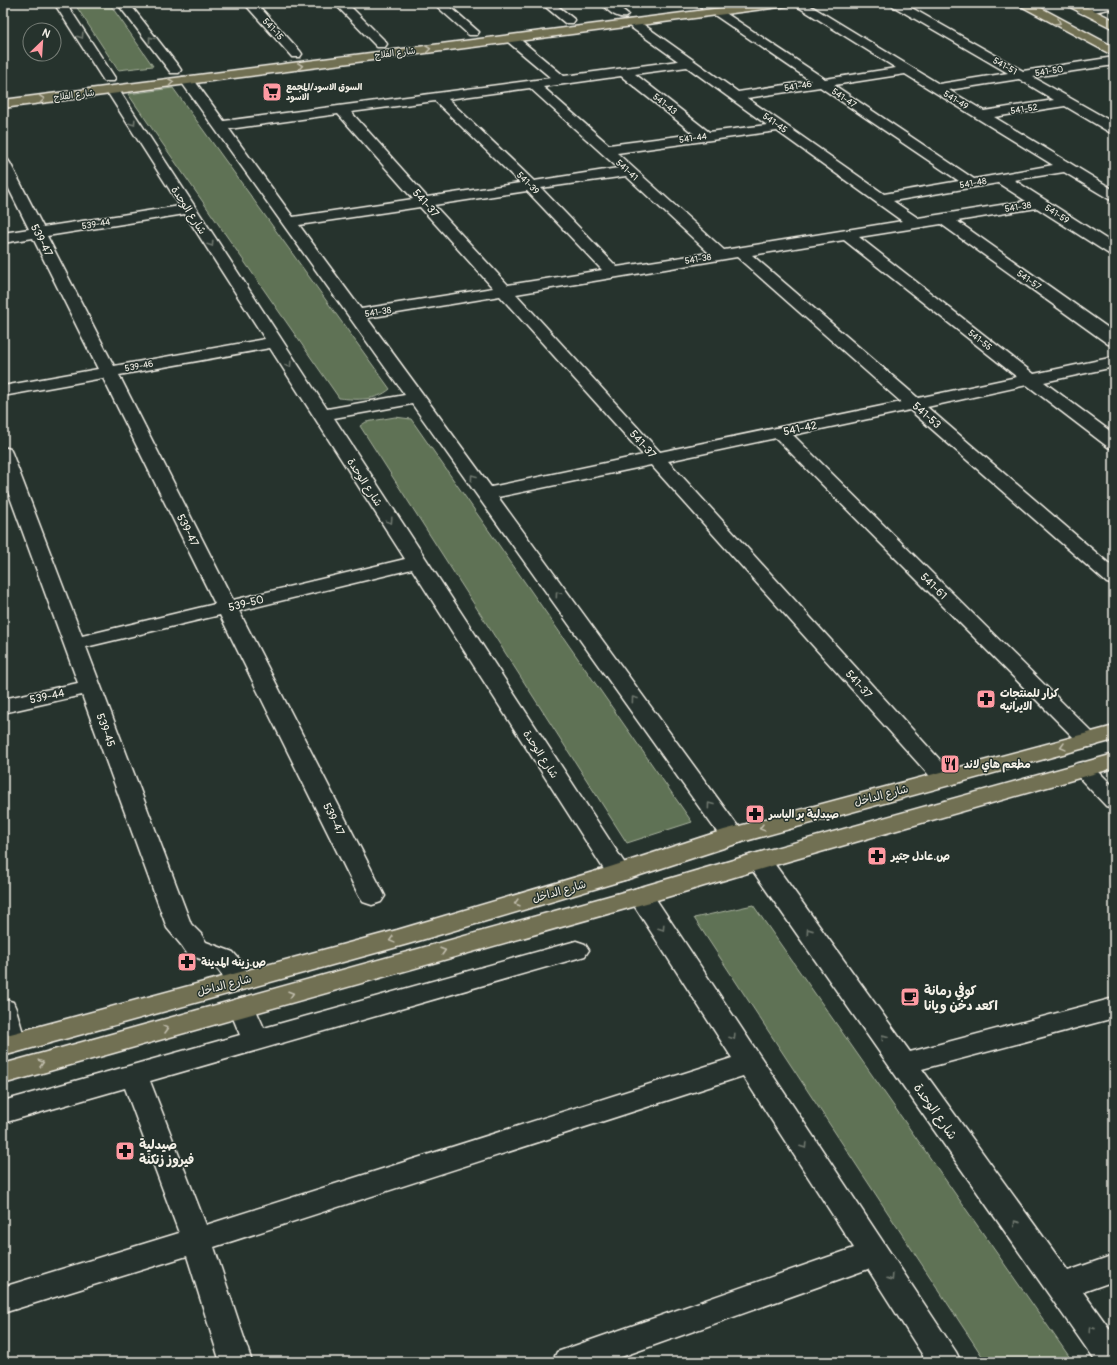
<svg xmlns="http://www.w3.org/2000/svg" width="1117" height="1365" viewBox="0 0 1117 1365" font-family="Pangolin,'Playpen Sans Arabic',sans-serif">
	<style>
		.green { fill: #5e7255; stroke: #a9b29e }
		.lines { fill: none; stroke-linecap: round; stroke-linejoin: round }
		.minor-casing { stroke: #f4f1e8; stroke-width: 3 }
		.major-casing { stroke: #f4f1e8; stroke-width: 3 }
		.minor { fill: #26332d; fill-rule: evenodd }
		.major { fill: #716f52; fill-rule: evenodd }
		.oneway { stroke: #c0bdac }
		.oneway2 { stroke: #6e766e }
		.labels { text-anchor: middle; stroke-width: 3; stroke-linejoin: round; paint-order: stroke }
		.far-street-label { font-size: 9px; fill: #f4f1e8; stroke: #26332d }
		.far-poi-label { font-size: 9px; font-weight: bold; fill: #f4f1e8; stroke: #26332d; text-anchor: start }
		.street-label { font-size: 11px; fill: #f4f1e8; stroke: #26332d }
		.poi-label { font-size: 11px; font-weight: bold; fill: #f4f1e8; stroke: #26332d; text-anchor: start }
		.near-poi-label { font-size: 13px; font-weight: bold; fill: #f4f1e8; stroke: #26332d; text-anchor: start }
		.near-street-label { font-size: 13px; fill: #f4f1e8; stroke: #26332d }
	</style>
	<rect width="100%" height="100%" fill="#26332d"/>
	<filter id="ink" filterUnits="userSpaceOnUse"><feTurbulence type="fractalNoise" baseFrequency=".025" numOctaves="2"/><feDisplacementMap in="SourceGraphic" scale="8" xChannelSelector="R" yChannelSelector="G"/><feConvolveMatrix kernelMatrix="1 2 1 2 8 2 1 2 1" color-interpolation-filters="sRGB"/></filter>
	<g filter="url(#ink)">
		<path class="green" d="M74 3H109L153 66 118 70Z
			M173 88 390 389C376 401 357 400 339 398L128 94Z
			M395 417 411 419 692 822 627 843 360 426 366 422Z
			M753 905 1073 1362H986L694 918Z"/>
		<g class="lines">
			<g class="minor-casing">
				<path id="minor" d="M54 3H66L115 78 114 81H104Z
					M117 3H129L179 67 181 70 179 73H171Z
					M244 3H256L300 51 302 54 300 57H292Z
					M334 3H347L385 41 387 44 385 47H377Z
					M433 3H446L479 32 477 35H469Z
					M541 3H554L575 20 573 23H565Z
					M601 3H614L628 14 626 17C617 19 606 10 601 3Z
					M693 3H705L706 4 704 6C699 8 696 7 693 3Z
					M792 3H806L939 84 1008 73 891 5 889 3H903L1023 71 1114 57V65L1033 77 1114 123V133L1109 132 1065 106 994 117 1114 190V200L1109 199 1064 172 1014 180 1114 244V256L1109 254 1037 208 957 221 1114 332V345L1108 344 941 224 859 237 1034 374 1114 357V367L1044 382 1114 434V449L1108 447 1027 385 927 407 1114 568V585L1107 583 910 410 793 435 1100 740 1097 745 1089 747 1081 745 776 438 668 461 952 773 956 778 952 783 944 785 936 783 651 465 498 497 745 836 742 842 733 844 724 842 412 404 334 418 631 873 628 879 619 881 610 879 412 569 239 611 385 896 381 902 372 905 363 902 359 896 220 615 86 647 191 924 201 934 206 942 233 952 240 960 252 981 248 988 239 990 230 988C216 964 215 963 188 955L182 946 167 928 82 695 3 713V699L78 683 3 478V447L10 449 12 453 82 636 215 604 103 378 3 396V386L98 369 33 238 3 243V233L29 229 3 177V159L8 160 10 163 43 227 180 206 106 90 107 87H117L327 409 405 395 182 83 181 80 182 77H192L224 121 551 78 508 42 506 39 508 36H516L564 76 678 61 629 26 627 23 629 20H637L738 92 811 81 713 14 711 12 713 10H721L825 79 896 68ZM687 67 767 125 709 132 635 74ZM905 74 1053 165 974 179 834 85ZM621 76 694 134 609 145 543 87ZM1019 79 1054 100 984 111 949 90ZM820 87 959 181 884 194 747 98ZM530 88 618 168 534 181 448 99ZM435 101 520 183 427 197 351 112ZM338 114 413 199 293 217 229 129ZM777 131 902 221 724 250 617 153ZM626 176 709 253 617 267 541 188ZM998 183 1026 201 918 218 893 201ZM527 191 602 270 508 285 434 205ZM420 207 493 288 361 309 299 225ZM185 214 265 339 114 366 47 236ZM844 240 1017 377 918 398 752 255ZM737 257 901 402 660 452 516 294ZM500 296 643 455 491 487 367 318ZM270 348 405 559 233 600 119 375Z
					M1105 3H1114V8L1083 14 1079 12 1077 10 1079 8Z
					M1083 762 1091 764 1114 787V809L1106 806 1071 769 1075 764Z
					M759 853 768 855 910 1052 1114 998V1018L922 1069 1068 1271 1114 1255V1281L1083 1292 1114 1335V1362H1096L750 867 747 861 750 855Z
					M641 887 650 890 956 1352 961 1362H927L868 1269 607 1362H552L557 1352 854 1248 743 1076 214 1247 252 1362H220L187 1256 3 1313V1287L179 1233 125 1088 3 1123V1101L240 1035 229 1008 232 1001 242 998 252 1001 264 1028 576 941 585 944 589 950 585 956 150 1081 206 1225 732 1058 628 896 632 890Z
					M3 999 13 1002 16 1009 26 1043 22 1050 12 1053 3 1050Z"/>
			</g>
			<g class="major-casing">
				<path id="major" d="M760 3H793L791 5 787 6 3 108V100Z
					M1017 3H1032L1114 47V56L1019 5Z
					M1064 3H1079L1114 20V29L1066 5Z
					M1114 726V740L742 842 628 879 408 944 3 1056V1036L397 930 610 867 724 830Z
					M1114 754V768L768 867 650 902 3 1084V1064L634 889 750 855Z"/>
			</g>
			<use href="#minor" class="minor"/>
			<use href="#major" class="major"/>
		</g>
		<defs><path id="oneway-chevron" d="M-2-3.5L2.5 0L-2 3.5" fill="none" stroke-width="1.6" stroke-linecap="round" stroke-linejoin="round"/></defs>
		<g class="oneway">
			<use href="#oneway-chevron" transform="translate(1058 22) rotate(29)"/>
			<use href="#oneway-chevron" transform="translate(428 49) rotate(-7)"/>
			<use href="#oneway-chevron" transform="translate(300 66) rotate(-7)"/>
			<use href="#oneway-chevron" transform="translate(171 82) rotate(-7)"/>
			<use href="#oneway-chevron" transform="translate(42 99) rotate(-7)"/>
			<use href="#oneway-chevron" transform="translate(1063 747) rotate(165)"/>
			<use href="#oneway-chevron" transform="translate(762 828) rotate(165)"/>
			<use href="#oneway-chevron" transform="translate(517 903) rotate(164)"/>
			<use href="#oneway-chevron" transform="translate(392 940) rotate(165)"/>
			<use href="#oneway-chevron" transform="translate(443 951) rotate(-16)"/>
			<use href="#oneway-chevron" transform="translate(291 994) rotate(-16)"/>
			<use href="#oneway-chevron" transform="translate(166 1029) rotate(-15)"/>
			<use href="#oneway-chevron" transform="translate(41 1063) rotate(-15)"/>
		</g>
		<g class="oneway2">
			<use href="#oneway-chevron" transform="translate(81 36) rotate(57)"/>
			<use href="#oneway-chevron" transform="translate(151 39) rotate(-128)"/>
			<use href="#oneway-chevron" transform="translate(133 123) rotate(57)"/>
			<use href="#oneway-chevron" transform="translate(211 244) rotate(57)"/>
			<use href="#oneway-chevron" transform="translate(289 365) rotate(57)"/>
			<use href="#oneway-chevron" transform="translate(473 477) rotate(-126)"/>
			<use href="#oneway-chevron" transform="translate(390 521) rotate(57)"/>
			<use href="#oneway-chevron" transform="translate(558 594) rotate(-126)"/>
			<use href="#oneway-chevron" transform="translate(634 699) rotate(-126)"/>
			<use href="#oneway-chevron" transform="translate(710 805) rotate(-126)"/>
			<use href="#oneway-chevron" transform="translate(662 928) rotate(57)"/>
			<use href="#oneway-chevron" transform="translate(809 931) rotate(-125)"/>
			<use href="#oneway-chevron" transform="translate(733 1037) rotate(57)"/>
			<use href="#oneway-chevron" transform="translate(884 1037) rotate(-125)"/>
			<use href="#oneway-chevron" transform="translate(804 1146) rotate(57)"/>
			<use href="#oneway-chevron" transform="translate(1016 1223) rotate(-125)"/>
			<use href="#oneway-chevron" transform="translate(891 1278) rotate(57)"/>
			<use href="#oneway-chevron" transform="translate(1091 1329) rotate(-125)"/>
		</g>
	</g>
	<defs>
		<g id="supermarket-square" transform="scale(1)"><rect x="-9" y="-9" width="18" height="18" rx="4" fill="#ff9aa2" stroke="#26332d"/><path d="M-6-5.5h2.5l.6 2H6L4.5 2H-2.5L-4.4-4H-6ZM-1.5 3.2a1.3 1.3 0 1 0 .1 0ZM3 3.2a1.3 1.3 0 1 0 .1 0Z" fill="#111"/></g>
		<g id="pharmacy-square" transform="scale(1)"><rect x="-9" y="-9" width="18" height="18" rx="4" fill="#ff9aa2" stroke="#26332d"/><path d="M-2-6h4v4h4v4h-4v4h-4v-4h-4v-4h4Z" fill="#111"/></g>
		<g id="restaurant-square" transform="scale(1)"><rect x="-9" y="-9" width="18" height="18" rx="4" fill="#ff9aa2" stroke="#26332d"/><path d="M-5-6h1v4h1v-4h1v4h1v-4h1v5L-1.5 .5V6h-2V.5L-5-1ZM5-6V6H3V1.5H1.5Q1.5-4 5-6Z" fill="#111"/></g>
		<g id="cafe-square" transform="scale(1)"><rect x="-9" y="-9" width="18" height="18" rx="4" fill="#ff9aa2" stroke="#26332d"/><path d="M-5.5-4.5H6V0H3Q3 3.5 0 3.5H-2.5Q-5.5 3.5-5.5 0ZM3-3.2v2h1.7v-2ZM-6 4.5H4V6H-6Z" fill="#111"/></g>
	</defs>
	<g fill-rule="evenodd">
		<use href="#supermarket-square" x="272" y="92"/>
		<use href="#pharmacy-square" x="986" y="699"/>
		<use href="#restaurant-square" x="950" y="764"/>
		<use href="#pharmacy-square" x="755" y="814"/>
		<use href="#pharmacy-square" x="877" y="856"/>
		<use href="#pharmacy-square" x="187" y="962"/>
		<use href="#cafe-square" x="910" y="997"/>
		<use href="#pharmacy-square" x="125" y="1151"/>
	</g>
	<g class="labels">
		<g class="far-street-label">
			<text transform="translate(273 29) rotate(48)" y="3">541-15</text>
			<text transform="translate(395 53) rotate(-7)" y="3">شارع الفلاح</text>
			<text transform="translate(1005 66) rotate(30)" y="3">541-51</text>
			<text transform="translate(1049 71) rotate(-9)" y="3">541-50</text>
			<text transform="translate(798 86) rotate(-9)" y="3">541-46</text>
			<text transform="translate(74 95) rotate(-7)" y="3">شارع الفلاح</text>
			<text transform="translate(844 98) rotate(34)" y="3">541-47</text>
			<text transform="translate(956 100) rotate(32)" y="3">541-49</text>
			<text transform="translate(665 104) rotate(38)" y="3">541-43</text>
			<text transform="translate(1024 109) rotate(-9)" y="3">541-52</text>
			<text transform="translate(775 123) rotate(35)" y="3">541-45</text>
			<text transform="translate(693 138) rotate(-8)" y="3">541-44</text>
			<text transform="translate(627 170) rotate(42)" y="3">541-41</text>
			<text transform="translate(528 183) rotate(45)" y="3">541-39</text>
			<text transform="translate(973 183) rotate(-10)" y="3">541-48</text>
			<text transform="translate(1018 207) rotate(-9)" y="3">541-38</text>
			<text transform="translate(1057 214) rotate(33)" y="3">541-59</text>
			<text transform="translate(96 224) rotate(-9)" y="3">539-44</text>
			<text transform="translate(698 259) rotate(-9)" y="3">541-38</text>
			<text transform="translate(1029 280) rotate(35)" y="3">541-57</text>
			<text transform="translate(378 312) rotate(-9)" y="3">541-38</text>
			<text transform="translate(980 340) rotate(38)" y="3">541-55</text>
			<text transform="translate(139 366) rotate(-10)" y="3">539-46</text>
		</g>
		<g class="far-poi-label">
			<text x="286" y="90">السوق الاسود/المجمع<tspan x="286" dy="10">الاسود</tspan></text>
		</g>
		<g class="street-label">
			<text transform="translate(426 203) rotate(48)" y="4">541-37</text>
			<text transform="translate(189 210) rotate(57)" y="4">شارع الوحدة</text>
			<text transform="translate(42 240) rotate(63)" y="4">539-47</text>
			<text transform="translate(927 415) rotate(41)" y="4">541-53</text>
			<text transform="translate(800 428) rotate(-12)" y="4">541-42</text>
			<text transform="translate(643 444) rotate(48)" y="4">541-37</text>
			<text transform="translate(365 482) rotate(57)" y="4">شارع الوحدة</text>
			<text transform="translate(188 530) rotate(63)" y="4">539-47</text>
			<text transform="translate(934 586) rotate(45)" y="4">541-61</text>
			<text transform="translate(246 603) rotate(-14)" y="4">539-50</text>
			<text transform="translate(859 684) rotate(48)" y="4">541-37</text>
			<text transform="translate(47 696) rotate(-12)" y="4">539-44</text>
			<text transform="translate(106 730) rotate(70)" y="4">539-45</text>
			<text transform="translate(541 754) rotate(57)" y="4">شارع الوحدة</text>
			<text transform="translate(881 795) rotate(-15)" y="4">شارع الداخل</text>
			<text transform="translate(334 819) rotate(64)" y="4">539-47</text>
			<text transform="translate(559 891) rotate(-16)" y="4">شارع الداخل</text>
			<text transform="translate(224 985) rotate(-15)" y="4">شارع الداخل</text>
		</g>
		<g class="poi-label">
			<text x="1000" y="697">كرار للمنتجات<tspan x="1000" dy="13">الايرانيه</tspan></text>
			<text x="964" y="768">مطعم هاي لاند</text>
			<text x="769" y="818">صيدلية بر الياسر</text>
			<text x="891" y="860">ص.عادل جثير</text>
			<text x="201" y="966">ص.زينه المدينة</text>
		</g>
		<g class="near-poi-label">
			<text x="924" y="995">كوفي رمانة<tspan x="924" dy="15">اكعد دخن ويانا</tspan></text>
			<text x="139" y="1149">صيدلية<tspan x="139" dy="15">فيروز زنكنة</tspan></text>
		</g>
		<g class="near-street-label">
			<text transform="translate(936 1111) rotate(55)" y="5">شارع الوحدة</text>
		</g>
	</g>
	<rect width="1117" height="1365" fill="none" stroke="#26332d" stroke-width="16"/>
	<rect x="8" y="8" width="1101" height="1349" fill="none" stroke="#f4f1e8" stroke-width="1.5" filter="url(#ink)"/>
	<g transform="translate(42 42) rotate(25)"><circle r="19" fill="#26332d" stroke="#787f78"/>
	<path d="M0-3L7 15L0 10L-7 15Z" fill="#ff9aa2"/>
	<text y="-6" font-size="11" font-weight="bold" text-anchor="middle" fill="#f4f1e8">N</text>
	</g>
</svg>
